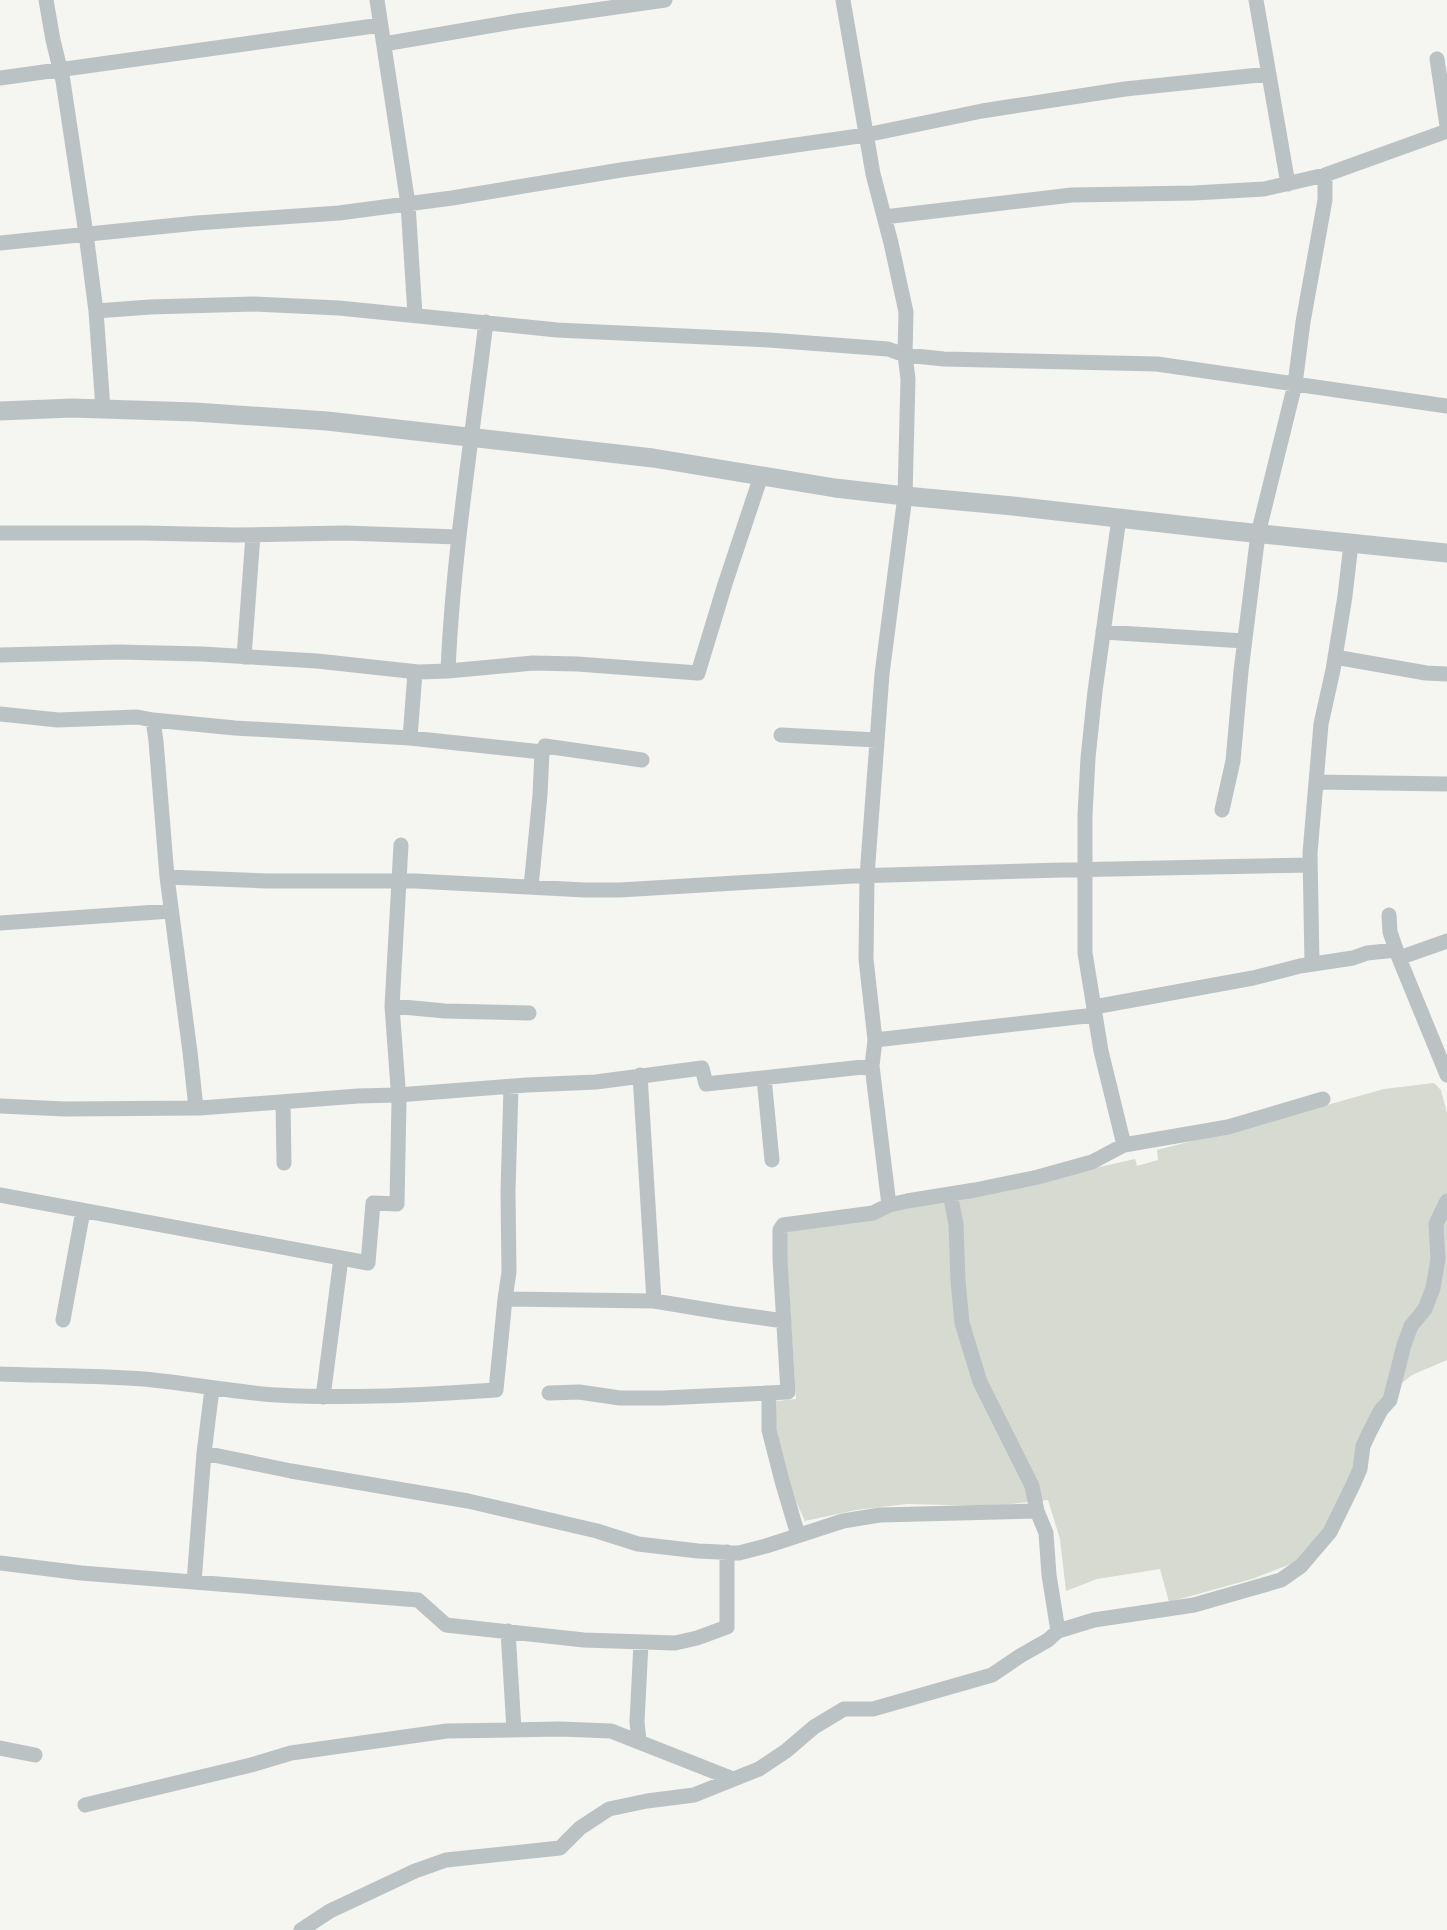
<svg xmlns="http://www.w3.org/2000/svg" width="1447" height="1930" viewBox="0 0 1447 1930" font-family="'Work Sans',sans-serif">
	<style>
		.green { fill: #d6dad1 }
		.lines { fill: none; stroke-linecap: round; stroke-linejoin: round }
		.minor { stroke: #bbc2c4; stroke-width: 15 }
		.tertiary { stroke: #bbc2c4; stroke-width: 19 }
	</style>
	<rect width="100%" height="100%" fill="#f5f5f2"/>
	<path class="green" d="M1434 1083 1441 1090 1447 1113V1360L1412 1375 1379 1401 1354 1471 1338 1506 1312 1546 1296 1562 1252 1579 1169 1602 1160 1569 1097 1579 1066 1591 1060 1539 1048 1500 991 1506 907 1504 856 1510 805 1521 792 1493 775 1436 777 1401 796 1399 785 1228 1086 1170 1135 1159 1137 1166 1158 1160 1157 1150 1277 1119 1384 1089Z"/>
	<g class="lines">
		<path class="minor" d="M46 0 53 40 63 81 86 234 96 311 103 409
			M377 0 408 204 415 315
			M843 0 873 174 891 243 906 312 905 355 908 379 905 496 882 674 867 876 866 959 875 1040 872 1066 889 1205
			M1256 0 1288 184
			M384 44 518 21 665 0
			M1437 59 1447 126
			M0 78 381 25
			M884 217 1072 195 1194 193 1264 189 1325 175 1447 131
			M0 243 197 223 339 213 452 198 621 170 866 135 982 111 1125 89 1269 74
			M96 311 150 307 253 304 339 308 557 330 769 340 888 349 905 355 944 359 1157 364 1447 406
			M1119 518 1095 691 1088 758 1085 815V953L1101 1051 1124 1145
			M0 533H143L236 535 345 533 458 537
			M1103 632 1244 641
			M0 655 118 652 202 654 317 661 418 672 448 671 533 663 577 664 698 673 725 584 761 476
			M244 657 253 535
			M1335 657 1426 673 1447 674
			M448 671C453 554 472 439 486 322
			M0 714 58 720 137 717 153 720 235 728 410 738 542 752
			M153 720 156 741 167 877 190 1052 196 1108
			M781 735 877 740
			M410 738 415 672
			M1316 782 1447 784
			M1222 810 1233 761 1241 671 1258 534 1295 384 1303 322 1325 200V175
			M167 877 267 881H415L585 890H620L853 876 1063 870 1310 865
			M531 887 540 795 542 752 545 746 642 760
			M1389 915 1390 932 1399 958 1447 1075
			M0 923 171 911
			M1399 958 1447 941
			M1312 964 1310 853 1321 724 1333 670 1345 596 1351 544
			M392 1006 445 1011 529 1013
			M1094 1007 1253 978 1300 966 1353 958 1367 953 1396 950
			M875 1040 1095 1015
			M640 1075 654 1301
			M764 1078 772 1160
			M283 1102 284 1163
			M0 1106 65 1109 200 1108 358 1096 398 1095 527 1085 596 1082 702 1068 706 1084 872 1066
			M950 1194 956 1224 958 1281 962 1323 980 1382 1032 1486 1037 1511 1046 1533 1049 1575 1058 1631
			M0 1195 368 1263 373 1203 397 1204 399 1101 392 1006 401 845
			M505 1299 654 1301 727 1313 784 1321
			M63 1320 83 1211
			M0 1374C48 1376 97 1375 144 1379 188 1383 232 1392 276 1395 350 1399 423 1395 496 1390L505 1299 509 1272 508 1192 511 1086
			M549 1393 579 1392 620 1398H663L788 1392 780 1259V1230L783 1225 873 1213 889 1205 907 1201 975 1190 1038 1177 1092 1162 1124 1145 1228 1127 1323 1099
			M769 1393V1430L782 1481 798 1535
			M323 1397 341 1258
			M204 1453 291 1471 468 1501 597 1531 638 1544 698 1551 739 1553 766 1546 843 1521 880 1515 1037 1511
			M0 1563 81 1573 418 1600 446 1625 584 1640 675 1643 697 1638 727 1627V1552
			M194 1582 204 1453 212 1389
			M508 1631 514 1730
			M639 1741 637 1722 641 1643
			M0 1748 35 1755
			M85 1805 251 1765 291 1753 447 1731 560 1729 611 1731 733 1779
			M301 1930 330 1911 415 1871 446 1860 560 1848 580 1828 609 1809 647 1801 694 1795 759 1769 786 1751 814 1727 844 1709H873L992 1675 1020 1656 1048 1640 1058 1631 1094 1620 1194 1605 1281 1580 1301 1566 1330 1532 1353 1485 1360 1469 1363 1446 1369 1433 1381 1410 1390 1400 1404 1345 1411 1326 1425 1309 1433 1288 1438 1259 1436 1224 1447 1201"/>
		<path class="tertiary" d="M0 411 72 408 195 412 327 421 653 458 835 488 905 496 1013 506 1224 530 1447 553"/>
	</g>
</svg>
